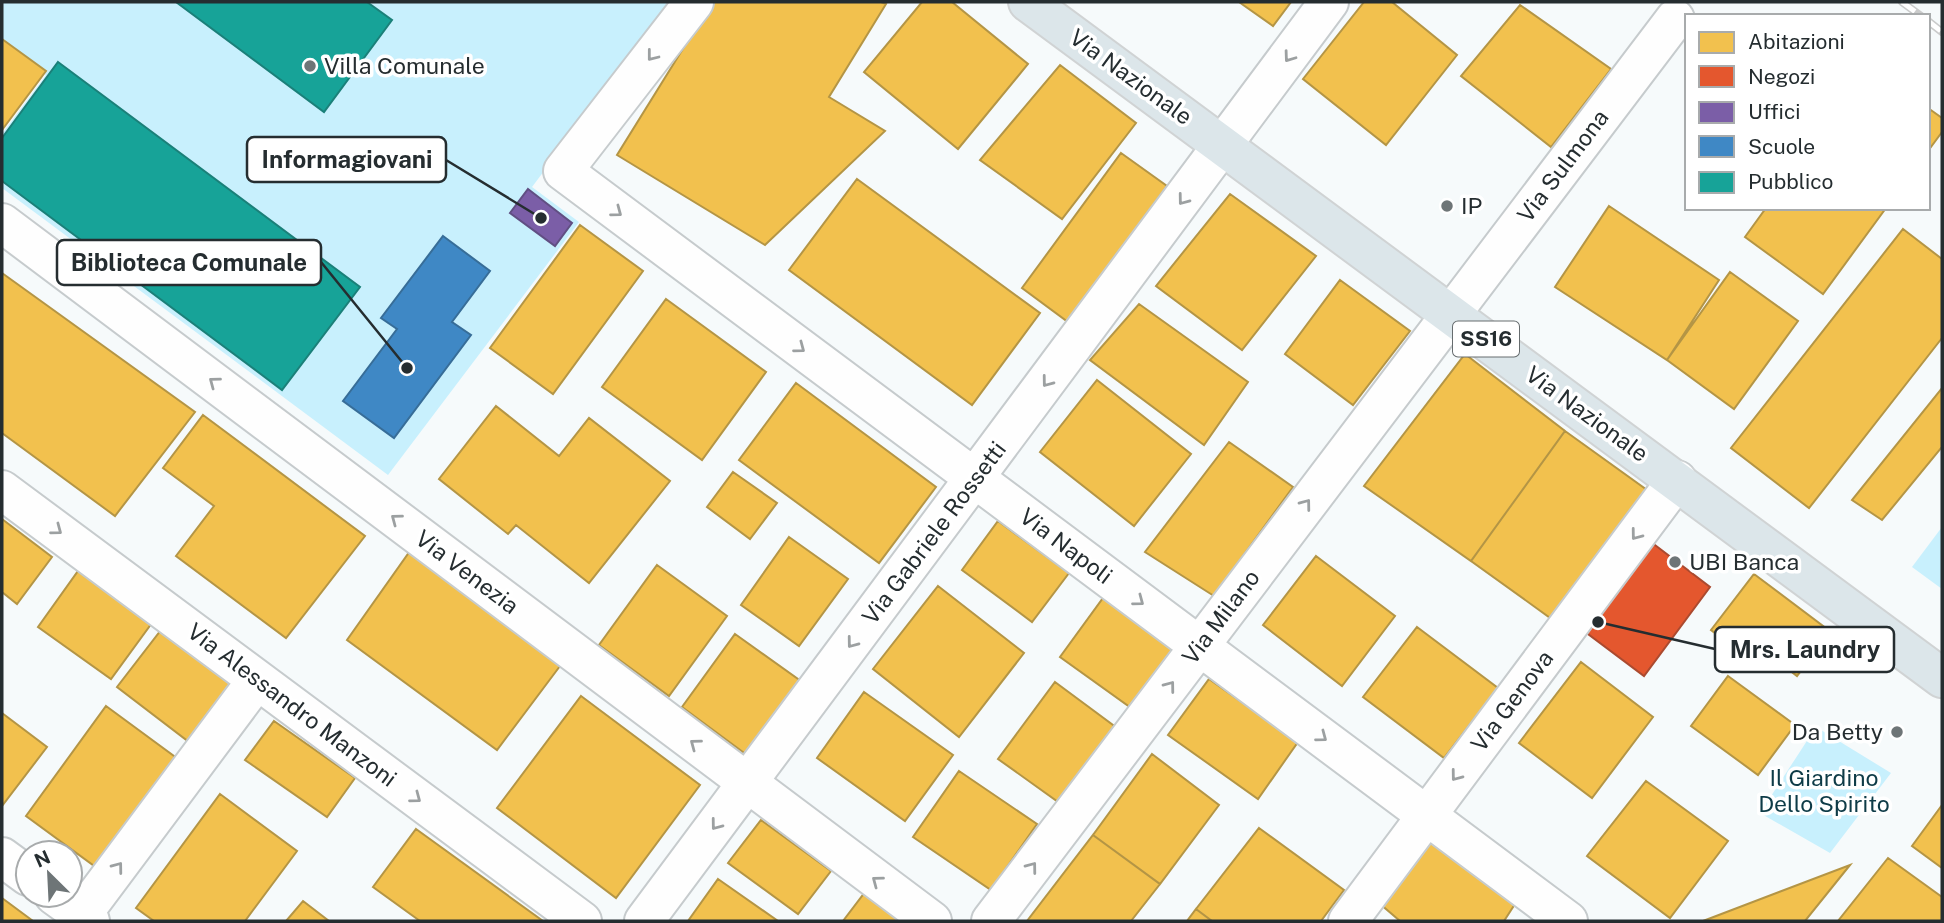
<svg xmlns="http://www.w3.org/2000/svg" width="1944" height="923" viewBox="0 0 1944 923" font-family="'Public Sans',sans-serif">
	<style>
		.green { fill: #c8f0fd }
		.homes { fill: #f2c14e; stroke: #b49545; stroke-width: 2 }
		.shops { fill: #e4572e; stroke: #ab4a2f; stroke-width: 2 }
		.offices { fill: #7b5ea7; stroke: #614f83; stroke-width: 2 }
		.schools { fill: #3f88c5; stroke: #376d98; stroke-width: 2 }
		.public { fill: #17a398; stroke: #1b8079; stroke-width: 2 }
		.lines { fill: none; stroke-linecap: round; stroke-linejoin: round }
		.street-casing { stroke: #c6cbcd; stroke-width: 42 }
		.primary-casing { stroke: #d0d3d4; stroke-width: 42 }
		.street { stroke: #fefefe; stroke-width: 38 }
		.primary { stroke: #dce6ea; stroke-width: 38 }
		.rail-casing { stroke: #cacbcb; stroke-width: 8 }
		.rail { stroke: #fff; stroke-width: 5; stroke-dasharray: 16; stroke-linecap: butt }
		.oneway { stroke: #9ca0a1 }
		.poi-dot { fill: #6e7577; stroke: #fff; stroke-width: 2.5 }
		.labels { text-anchor: middle; stroke-width: 7; stroke-linejoin: round; paint-order: stroke }
		.shield { fill: #fff; stroke: #666c6e; stroke-width: 2 }
		.shield-label { font-size: 21px; font-weight: bold; fill: #252d30 }
		.poi-label { font-size: 23px; fill: #252d30; stroke: #fff; text-anchor: start }
		.street-label { font-size: 23px; fill: #252d30; stroke: #fff }
		.park-label { font-size: 23px; fill: #0e3b47; stroke: #fff }
		.leader { fill: none; stroke: #252d30; stroke-width: 2.5 }
		.callout-dot { fill: #252d30; stroke: #fff; stroke-width: 2.5 }
		.callout { fill: #fff; stroke: #252d30; stroke-width: 2.5 }
		.callout-label { font-size: 24px; text-anchor: middle; font-weight: bold; fill: #252d30 }
	</style>
	<rect width="100%" height="100%" fill="#f6fafb"/>
	<path class="green" d="M2 2H671L532 187 579 222 388 475 2 188V134L46 75 2 42Z
		M1942 527V589L1912 567Z
		M1816 727 1891 773 1830 853 1760 813Z"/>
	<path class="homes" d="M712 2H881L886 4 829 97 885 131 765 245 617 155Z
		M922 2H952L1028 64 958 149 864 72Z
		M1239 2H1291L1273 26Z
		M1364 2H1392L1457 55 1386 145 1303 79Z
		M1520 5 1611 69 1551 147 1461 76Z
		M2 39 46 71 2 130Z
		M1060 65 1136 123 1062 219 980 160Z
		M1928 108 1942 118V132L1928 151Z
		M1121 153 1167 186 1068 322 1022 288Z
		M857 179 1040 313 972 405 789 270Z
		M1230 194 1316 256 1242 350 1156 286Z
		M1609 206 1719 280 1667 360 1555 287Z
		M1766 208H1886L1823 294 1745 237Z
		M580 225 643 271 553 394 490 348Z
		M1903 229 1942 259V338L1809 508 1731 448Z
		M1730 272 1798 321 1734 409 1667 360Z
		M2 273 195 412 115 516 2 433Z
		M1340 280 1410 331 1353 405 1285 354Z
		M666 299 766 372 702 460 602 387Z
		M1139 304 1248 382 1204 445 1090 360Z
		M1465 354 1565 431 1471 561 1364 486Z
		M1097 380 1191 454 1134 526 1040 452Z
		M796 383 936 487 879 563 739 460Z
		M1942 388V447L1882 520 1852 500Z
		M496 406 559 456 589 418 670 481 589 583 516 525 508 534 439 479Z
		M203 415 365 536 286 638 176 556 214 506 163 468Z
		M1565 431 1647 490 1553 620 1471 561Z
		M1229 442 1293 487 1214 596 1145 552Z
		M733 472 777 503 750 539 707 507Z
		M2 519 52 557 17 604 2 592Z
		M998 521 1069 573 1032 622 962 570Z
		M789 537 848 579 799 646 741 605Z
		M410 551 560 666 497 750 347 640Z
		M1316 556 1395 616 1342 686 1263 625Z
		M83 564 157 616 111 679 38 627Z
		M657 565 727 616 669 696 599 645Z
		M1754 574 1831 632 1797 676 1771 656 1761 669 1711 630Z
		M938 586 1024 653 959 737 873 669Z
		M1103 598 1176 650 1134 710 1060 657Z
		M168 621 240 677 189 742 117 687Z
		M1417 627 1498 688 1444 758 1363 697Z
		M735 634 805 684 751 758 682 707Z
		M1581 662 1653 717 1592 798 1519 743Z
		M1728 676 1795 725 1758 775 1691 726Z
		M1209 679 1298 742 1258 799 1168 735Z
		M1055 682 1117 728 1061 804 998 759Z
		M864 692 953 755 905 821 817 758Z
		M581 696 700 785 616 898 497 808Z
		M106 706 178 759 97 868 26 816Z
		M2 713 47 747 2 806Z
		M274 721 355 778 327 817 245 760Z
		M1152 754 1219 805 1160 884 1093 835Z
		M959 771 1037 824 991 890 913 837Z
		M1646 781 1728 841 1670 918 1587 856Z
		M220 794 297 851 245 921H154L136 908Z
		M1942 805V868L1912 846Z
		M761 820 831 871 798 914 728 863Z
		M1259 828 1344 890 1321 921H1212L1196 909Z
		M416 829 543 921H420L373 887Z
		M1093 835 1160 884 1131 921H1027Z
		M1427 839 1515 904 1504 921H1400L1379 903Z
		M1888 858 1942 897V921H1838Z
		M1850 865 1805 921H1703Z
		M718 879 778 921H688Z
		M875 879 932 921H843Z
		M2 898 33 921H2Z
		M303 901 329 921H286Z
		M1196 909 1212 921H1187Z"/>
	<path class="shops" d="M1651 542 1710 587 1644 676 1584 631Z"/>
	<path class="offices" d="M528 189 572 223 555 246 510 213Z"/>
	<path class="schools" d="M443 236 490 271 452 322 471 335 394 438 343 401 397 329 381 318Z"/>
	<path class="public" d="M176 2H367L392 20 324 112Z
		M58 62 360 287 282 390 2 181V138Z"/>
	<g class="lines">
		<g class="street-casing">
			<path id="street" d="M694 2 563 171 1568 921
				M2 223 932 921
				M2 490 582 921
				M2 857 28 876
				M54 895 90 921
				M77 921 257 680
				M644 921 1329 2
				M991 921 1675 19
				M1348 921 1677 480"/>
		</g>
		<g class="primary-casing">
			<path id="primary" d="M1028 2 1942 678"/>
		</g>
		<use href="#street" class="street"/>
		<use href="#primary" class="primary"/>
		<g class="rail-casing">
			<path id="rail" d="M1902 2 1921 16
				M1928 21 1942 32"/>
		</g>
		<use href="#rail" class="rail"/>
	</g>
	<defs><path id="oneway-chevron" d="M-2-3.5L2.5 0L-2 3.5" fill="none" stroke-width="1.6" stroke-linecap="round" stroke-linejoin="round" transform="scale(1.75)"/></defs>
	<g class="oneway">
		<use href="#oneway-chevron" transform="translate(652 56) rotate(128)"/>
		<use href="#oneway-chevron" transform="translate(1289 57) rotate(126)"/>
		<use href="#oneway-chevron" transform="translate(1183 200) rotate(127)"/>
		<use href="#oneway-chevron" transform="translate(617 212) rotate(37)"/>
		<use href="#oneway-chevron" transform="translate(800 348) rotate(37)"/>
		<use href="#oneway-chevron" transform="translate(214 382) rotate(-143)"/>
		<use href="#oneway-chevron" transform="translate(1047 382) rotate(127)"/>
		<use href="#oneway-chevron" transform="translate(1306 504) rotate(-53)"/>
		<use href="#oneway-chevron" transform="translate(396 519) rotate(-143)"/>
		<use href="#oneway-chevron" transform="translate(57 530) rotate(37)"/>
		<use href="#oneway-chevron" transform="translate(1636 535) rotate(127)"/>
		<use href="#oneway-chevron" transform="translate(1139 601) rotate(37)"/>
		<use href="#oneway-chevron" transform="translate(852 643) rotate(127)"/>
		<use href="#oneway-chevron" transform="translate(1170 686) rotate(-53)"/>
		<use href="#oneway-chevron" transform="translate(1322 737) rotate(37)"/>
		<use href="#oneway-chevron" transform="translate(695 744) rotate(-143)"/>
		<use href="#oneway-chevron" transform="translate(1456 776) rotate(127)"/>
		<use href="#oneway-chevron" transform="translate(416 798) rotate(37)"/>
		<use href="#oneway-chevron" transform="translate(716 825) rotate(127)"/>
		<use href="#oneway-chevron" transform="translate(118 867) rotate(-53)"/>
		<use href="#oneway-chevron" transform="translate(1032 867) rotate(-53)"/>
		<use href="#oneway-chevron" transform="translate(877 881) rotate(-143)"/>
	</g>
	<g class="poi-dot">
		<circle cx="310" cy="66" r="7"/>
		<circle cx="1447" cy="206" r="7"/>
		<circle cx="1675" cy="562" r="7"/>
		<circle cx="1897" cy="732" r="7"/>
	</g>
	<g class="labels">
		<rect class="shield" x="1453" y="321.5" width="66" height="35" rx="5"/>
		<g class="shield-label">
			<text x="1486" y="346">SS16</text>
		</g>
		<g class="poi-label">
			<text x="324" y="74">Villa Comunale</text>
			<text x="1461" y="214">IP</text>
			<text x="1689" y="570">UBI Banca</text>
			<text x="1883" y="740" text-anchor="end">Da Betty</text>
		</g>
		<g class="street-label">
			<text transform="translate(1131 77) rotate(36)" y="8">Via Nazionale</text>
			<text transform="translate(1563 166) rotate(-53)" y="8">Via Sulmona</text>
			<text transform="translate(1587 414) rotate(36)" y="8">Via Nazionale</text>
			<text transform="translate(934 533) rotate(-53)" y="8">Via Gabriele Rossetti</text>
			<text transform="translate(1066 546) rotate(37)" y="8">Via Napoli</text>
			<text transform="translate(467 572) rotate(37)" y="8">Via Venezia</text>
			<text transform="translate(1221 617) rotate(-53)" y="8">Via Milano</text>
			<text transform="translate(1512 701) rotate(-53)" y="8">Via Genova</text>
			<text transform="translate(292 705) rotate(37)" y="8">Via Alessandro Manzoni</text>
		</g>
		<g class="park-label">
			<text x="1824" y="786">Il Giardino<tspan x="1824" dy="26">Dello Spirito</tspan></text>
		</g>
	</g>
	<path class="leader" d="M541 218L446 160M407 368L321 262M1598 622L1715 649"/>
	<g class="callout-dot">
		<circle cx="541" cy="218" r="7"/>
		<circle cx="407" cy="368" r="7"/>
		<circle cx="1598" cy="622" r="7"/>
	</g>
	<g class="callout">
		<rect x="247" y="137" width="199" height="45" rx="7"/>
		<rect x="57" y="240" width="264" height="45" rx="7"/>
		<rect x="1715" y="627" width="179" height="45" rx="7"/>
	</g>
	<g class="callout-label">
		<text x="347" y="168">Informagiovani</text>
		<text x="189" y="271">Biblioteca Comunale</text>
		<text x="1805" y="658">Mrs. Laundry</text>
	</g>
	<rect width="1944" height="923" fill="none" stroke="#252d30" stroke-width="7"/>
	<rect x="1685" y="14" width="245" height="196" fill="#ffffff" stroke="#a8abac" stroke-width="2"/>
	<rect x="1699" y="32" width="35" height="21" fill="#f2c14e" stroke="#a8abac" stroke-width="2"/>
	<text x="1748" y="49" font-size="21" fill="#252d30">Abitazioni</text>
	<rect x="1699" y="66" width="35" height="21" fill="#e4572e" stroke="#a8abac" stroke-width="2"/>
	<text x="1748" y="84" font-size="21" fill="#252d30">Negozi</text>
	<rect x="1699" y="102" width="35" height="21" fill="#7b5ea7" stroke="#a8abac" stroke-width="2"/>
	<text x="1748" y="119" font-size="21" fill="#252d30">Uffici</text>
	<rect x="1699" y="136" width="35" height="21" fill="#3f88c5" stroke="#a8abac" stroke-width="2"/>
	<text x="1748" y="154" font-size="21" fill="#252d30">Scuole</text>
	<rect x="1699" y="172" width="35" height="21" fill="#17a398" stroke="#a8abac" stroke-width="2"/>
	<text x="1748" y="189" font-size="21" fill="#252d30">Pubblico</text>
	<g transform="translate(49 874) rotate(336)"><circle r="33" fill="#ffffff" stroke="#a8abac" stroke-width="2"/>
	<path d="M0-5L12 26L0 18L-12 26Z" fill="#6e7577"/>
	<text y="-10" font-size="19" font-weight="bold" text-anchor="middle" fill="#252d30">N</text>
	</g>
</svg>
